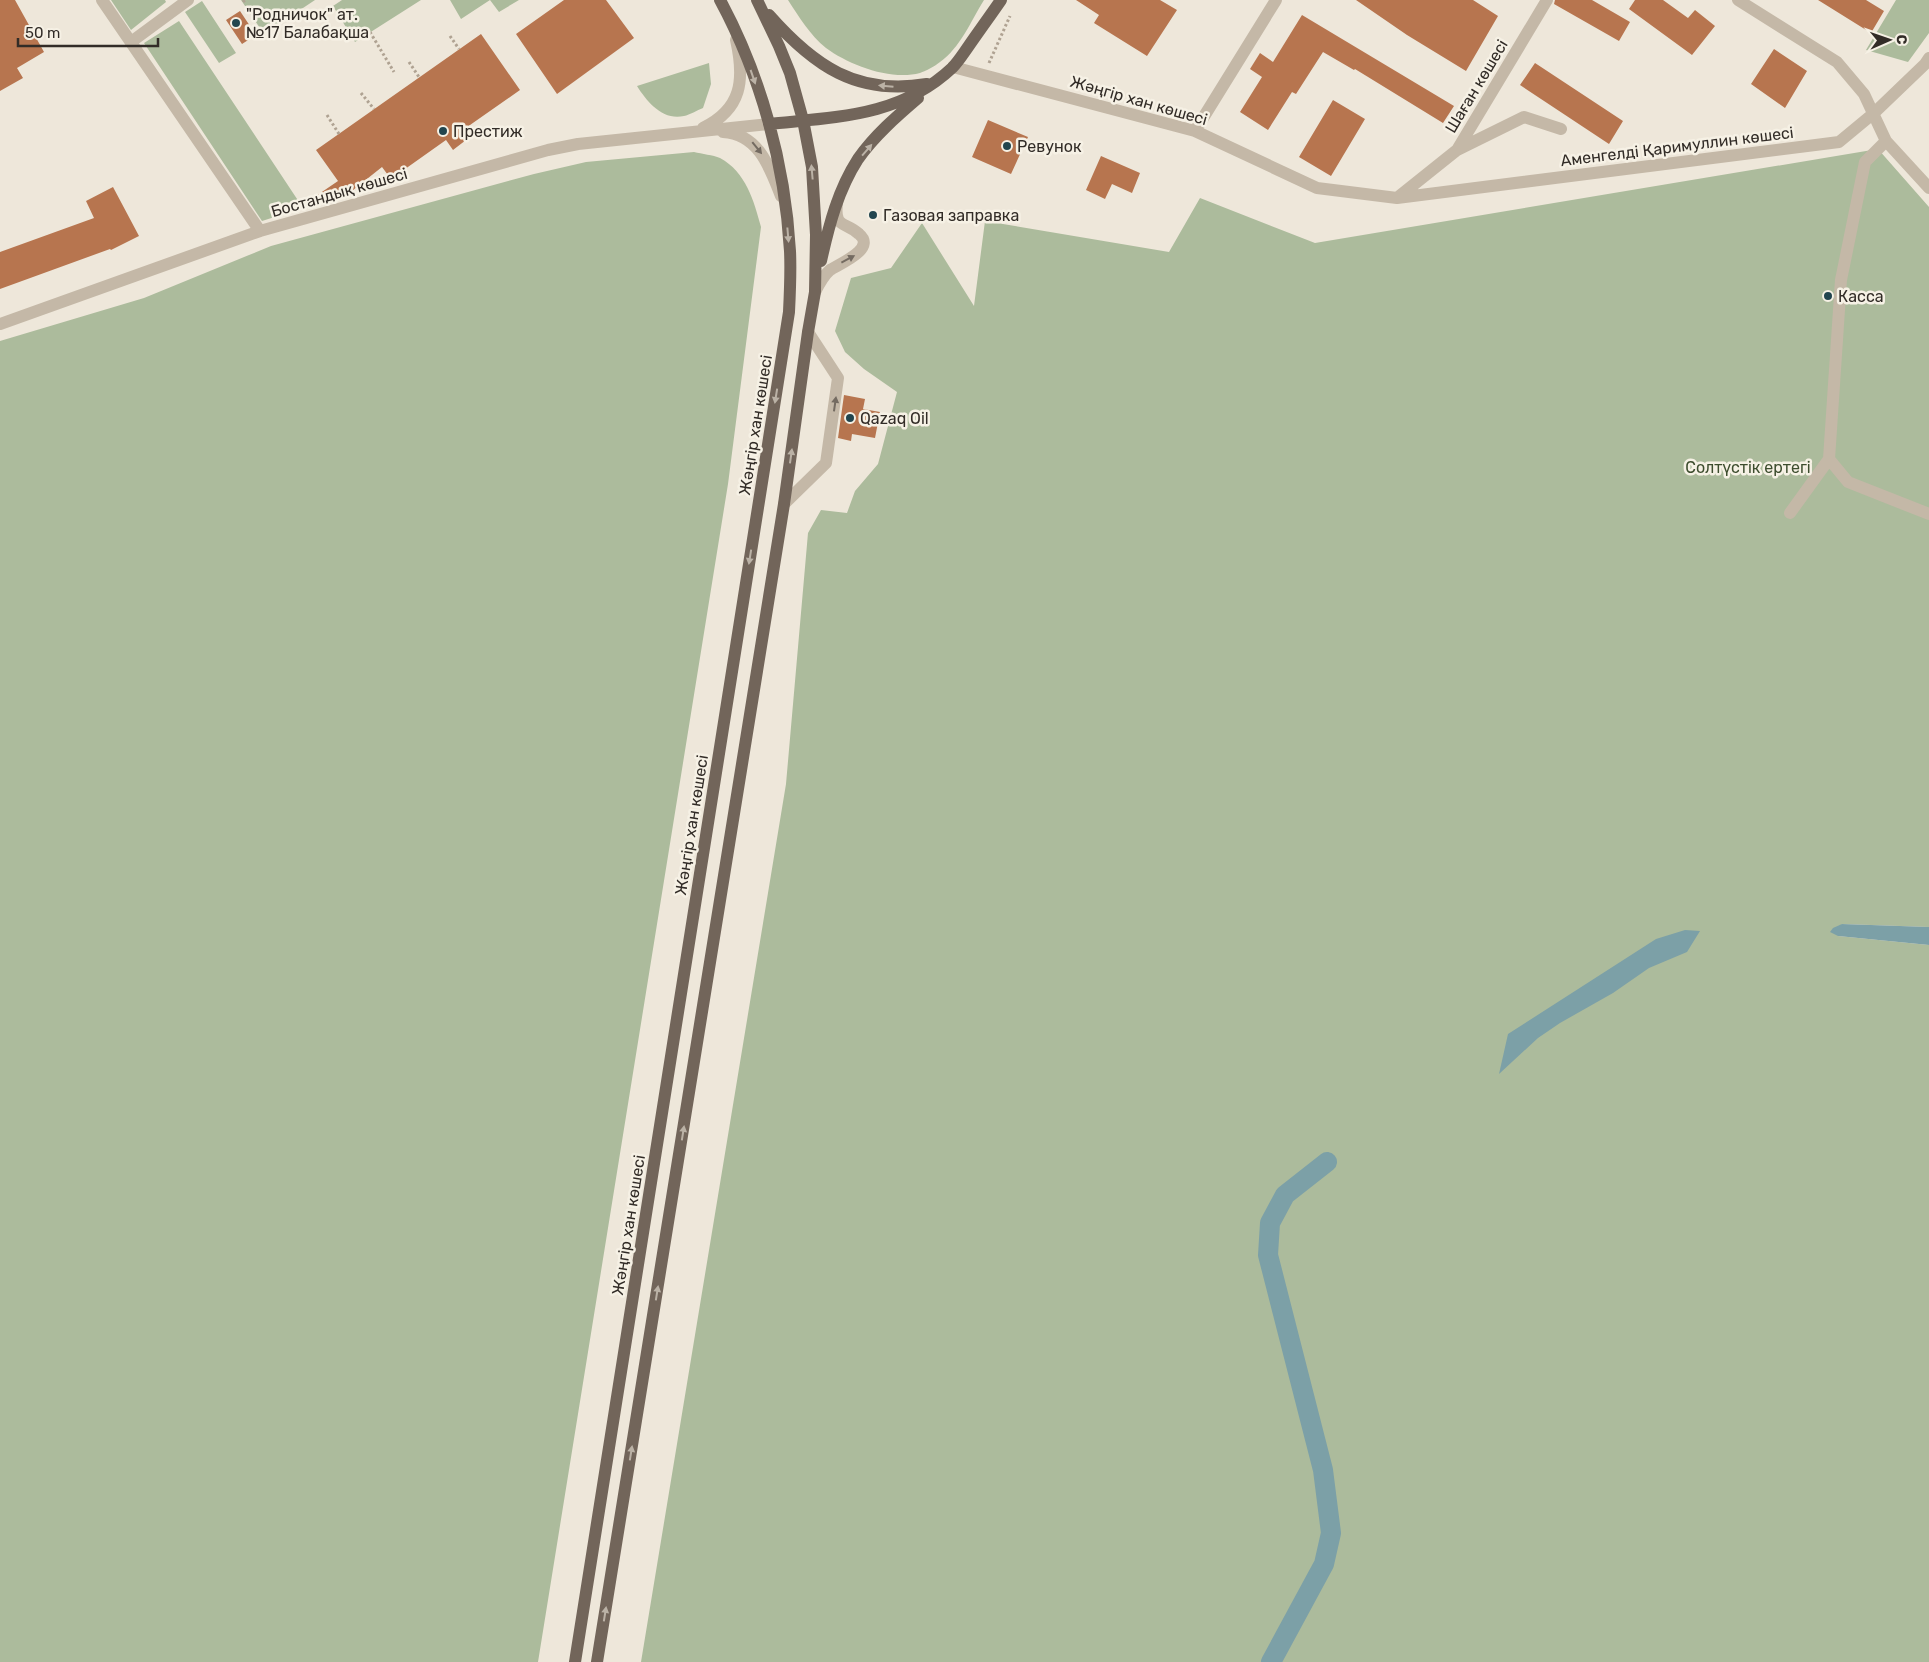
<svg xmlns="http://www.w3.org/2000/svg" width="1929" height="1662" viewBox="0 0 1929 1662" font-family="Rubik,sans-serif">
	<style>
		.green { fill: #acbb9c }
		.water { fill: #7ca0a7 }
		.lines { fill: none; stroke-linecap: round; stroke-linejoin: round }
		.canal { stroke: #7ca0a7; stroke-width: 20 }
		.building { fill: #b7754f }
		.path { stroke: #afa292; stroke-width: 3; stroke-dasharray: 2.5 2.5; stroke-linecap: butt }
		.minor { stroke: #c4b8a7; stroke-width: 12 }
		.major { stroke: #72655a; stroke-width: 12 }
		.oneway { fill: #bbb2a6 }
		.oneway2 { fill: #746b61 }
		.poi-dot { fill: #22454e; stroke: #f6f1e5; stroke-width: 2 }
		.labels { text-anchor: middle; stroke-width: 5; stroke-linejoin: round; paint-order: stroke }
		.poi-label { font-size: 16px; fill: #322c27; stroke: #f6f1e5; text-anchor: start }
		.street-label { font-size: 16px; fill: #322c27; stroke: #f6f1e5 }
		.park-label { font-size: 16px; fill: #3d4d2e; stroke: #f6f1e5 }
	</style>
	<rect width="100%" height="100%" fill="#eee7da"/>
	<path class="green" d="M111 0H165L166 2 131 30Z
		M241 0H315L264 34Z
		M342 0H421L355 42 333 6Z
		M450 0H519L499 12 490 0 461 19Z
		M788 0H984C971 21 960 48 940 62 935 66 926 71 920 73 891 81 849 65 826 48 810 35 799 17 788 0Z
		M1896 0H1929V33L1908 62 1866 50Z
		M202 1 236 53 219 63 185 12Z
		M179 21 303 208 262 221 144 43Z
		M709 63 711 84 703 108C697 110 690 115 684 116 663 121 647 102 637 86Z
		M1878 149 1929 207V927L1842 924 1838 936 1929 945V1662H641L786 784 808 533 821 510 847 513 855 491 878 464 897 392 864 369 845 352 835 331 851 278 891 268 922 223 974 306 985 221 1169 252 1200 198 1315 243Z
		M694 152C702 154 713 155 720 158 746 172 754 201 761 227L728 484 538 1662H0V341L144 298 271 246 534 174 586 162Z"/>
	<path class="water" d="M1842 924 1929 927V945L1838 936 1830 932 1833 928Z
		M1685 930 1700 931 1687 952 1649 968 1613 993 1560 1023 1538 1038 1499 1074 1508 1034 1656 939Z"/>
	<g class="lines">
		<path class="canal" d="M1271 1662 1324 1564 1331 1533 1323 1470 1268 1255 1270 1223 1285 1195 1327 1162"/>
	</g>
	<path class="building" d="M0 0H15L44 52 17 68 23 78 0 91Z
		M564 0H606L634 38 557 94 516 34Z
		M1076 0H1160L1177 10 1147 56 1094 23 1099 15Z
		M1356 0H1473L1498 16 1466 71 1407 35Z
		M1555 0H1592L1630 22 1619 41 1554 4Z
		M1635 0H1663L1688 18 1695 10 1715 26 1692 55 1629 9Z
		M1818 0H1866L1884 11 1871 33Z
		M240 11 256 35 242 44 226 20Z
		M1302 15 1454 106 1443 123 1355 69 1354 70 1323 52 1296 94 1292 92 1268 130 1240 112 1262 77 1250 69 1260 53 1273 62Z
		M481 34 520 90 460 132 466 140 453 150 446 140 391 179 382 167 343 198 316 196 338 181 316 150Z
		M1774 49 1807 71 1785 108 1751 84Z
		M1535 63 1623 121 1609 144 1520 85Z
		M1333 100 1365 119 1331 176 1299 157Z
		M988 120 1028 137 1011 174 972 157Z
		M1101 156 1140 173 1132 193 1112 184 1105 199 1086 190Z
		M113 187 139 236 111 250 110 249 0 289V252L94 218 86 201Z
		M844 395 865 399 863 409 880 412 875 438 852 434 851 441 838 438Z"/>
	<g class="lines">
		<path class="path" d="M243 2 245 0
			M370 32 394 72
			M450 36 459 49
			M409 62 419 77
			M989 63 1010 16
			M361 93 374 109
			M327 115 339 134"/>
		<path class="minor" d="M102 0 260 231
			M1738 0 1837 62 1864 94 1886 141 1929 188
			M131 42 188 0
			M953 67 1195 131 1317 188 1397 198 1839 142 1874 113 1925 64 1929 58
			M703 128C742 109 745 80 736 40
			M1195 131 1276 0
			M723 132C759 134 770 168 781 196
			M1457 150 1524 117 1561 129
			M1397 198 1457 150 1547 0
			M815 292C819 284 823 276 830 270 839 264 877 249 859 234 845 221 834 229 837 203
			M0 324 260 231 548 150 578 144 769 124
			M1829 459 1848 482 1929 514
			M784 504 826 463 838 378 808 332
			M1790 513 1829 459 1841 280 1865 162 1886 141"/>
		<path class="major" d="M769 15C814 66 857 96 927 84
			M769 124C835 117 900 117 952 68 958 62 963 54 968 47 979 31 990 16 1001 0
			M821 261C829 225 838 190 858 159 874 136 897 116 918 98
			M575 1662 789 312C790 292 791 271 790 251 785 164 761 76 720 0
			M597 1662 784 504 808 332 815 292 816 235 812 167 803 120 790 73 779 46 757 0"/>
	</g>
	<defs><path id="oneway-solid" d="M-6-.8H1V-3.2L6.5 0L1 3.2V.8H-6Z" transform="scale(1.25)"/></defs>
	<g class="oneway">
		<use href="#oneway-solid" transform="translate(753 77) rotate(71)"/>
		<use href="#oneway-solid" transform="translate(886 86) rotate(-175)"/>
		<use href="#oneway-solid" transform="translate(867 150) rotate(-49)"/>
		<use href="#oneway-solid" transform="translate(812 172) rotate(-95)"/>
		<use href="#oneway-solid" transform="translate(788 235) rotate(85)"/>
		<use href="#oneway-solid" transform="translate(776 396) rotate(99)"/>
		<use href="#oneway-solid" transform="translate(791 456) rotate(-82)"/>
		<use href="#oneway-solid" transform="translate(750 557) rotate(99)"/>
		<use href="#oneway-solid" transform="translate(683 1133) rotate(-81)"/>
		<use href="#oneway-solid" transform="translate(657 1293) rotate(-81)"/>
		<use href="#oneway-solid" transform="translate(631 1453) rotate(-81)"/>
		<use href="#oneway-solid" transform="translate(605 1614) rotate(-81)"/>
	</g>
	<g class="oneway2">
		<use href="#oneway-solid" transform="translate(757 148) rotate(51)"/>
		<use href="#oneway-solid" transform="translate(848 259) rotate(-28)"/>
		<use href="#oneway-solid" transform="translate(835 404) rotate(-82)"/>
	</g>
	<g class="poi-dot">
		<circle cx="236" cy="23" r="5"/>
		<circle cx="443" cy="131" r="5"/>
		<circle cx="1007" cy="146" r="5"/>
		<circle cx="873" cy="215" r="5"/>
		<circle cx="1828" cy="296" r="5"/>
		<circle cx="850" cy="418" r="5"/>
	</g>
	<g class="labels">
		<g class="poi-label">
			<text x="246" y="20">"Родничок" ат.<tspan x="246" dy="18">№17 Балабақша</tspan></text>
			<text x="453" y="137">Престиж</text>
			<text x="1017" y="152">Ревунок</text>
			<text x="883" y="221">Газовая заправка</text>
			<text x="1838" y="302">Касса</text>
			<text x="860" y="424">Qazaq Oil</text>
		</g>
		<g class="street-label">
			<text transform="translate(1476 86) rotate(-59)" y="6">Шаған көшесі</text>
			<text transform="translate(1139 100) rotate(16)" y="6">Жәңгір хан көшесі</text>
			<text transform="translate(1677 146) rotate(-7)" y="6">Аменгелді Қаримуллин көшесі</text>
			<text transform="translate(339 192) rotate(-16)" y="6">Бостандық көшесі</text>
			<text transform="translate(755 425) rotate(-81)" y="6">Жәңгір хан көшесі</text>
			<text transform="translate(691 825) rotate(-81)" y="6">Жәңгір хан көшесі</text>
			<text transform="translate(628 1225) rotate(-81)" y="6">Жәңгір хан көшесі</text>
		</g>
		<g class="park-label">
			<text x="1748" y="473">Солтүстік ертегі</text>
		</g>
	</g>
	<g transform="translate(1889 40) rotate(88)" stroke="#f6f1e5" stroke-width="4" paint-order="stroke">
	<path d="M0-4L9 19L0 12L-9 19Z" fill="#322c27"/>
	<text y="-8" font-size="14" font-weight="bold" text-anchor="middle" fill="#322c27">С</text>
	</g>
	<path d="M18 38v8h140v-8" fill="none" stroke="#322c27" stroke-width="2.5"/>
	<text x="25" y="38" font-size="15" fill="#322c27" stroke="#f6f1e5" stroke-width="4" paint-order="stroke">50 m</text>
</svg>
